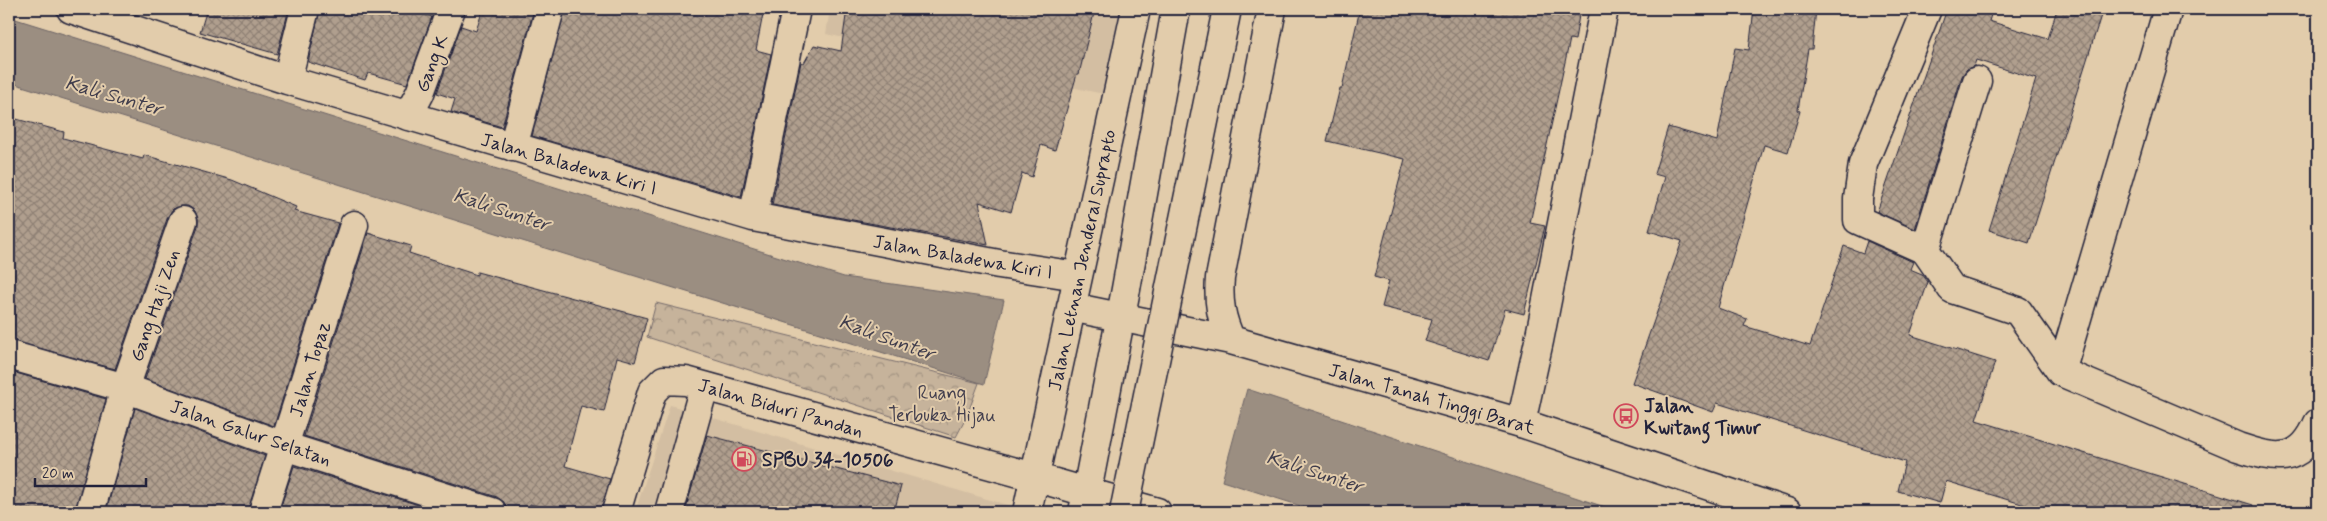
<svg xmlns="http://www.w3.org/2000/svg" width="2327" height="521" viewBox="0 0 2327 521" font-family="Mynerve,sans-serif">
	<style>
		.built { fill: #d3bea2 }
		.park { fill: url(#park-crowns); stroke: #746a6b }
		.water { fill: #9b8e81; stroke: #6b6365 }
		.building { fill: url(#building-cross-hatch); stroke: #22223b }
		.lines { fill: none; stroke-linecap: round; stroke-linejoin: round }
		.minor-casing { stroke: #22223b; stroke-width: 31 }
		.major-casing { stroke: #22223b; stroke-width: 31 }
		.minor { stroke: #e2ccab; stroke-width: 28 }
		.major { stroke: #e2ccab; stroke-width: 28 }
		.major-bridge-casing { stroke: #22223b; stroke-width: 31; stroke-linecap: butt }
		.major-bridge { stroke: #e2ccab; stroke-width: 28 }
		.labels { text-anchor: middle; stroke-width: 4; stroke-linejoin: round; paint-order: stroke }
		.street-label { font-size: 19px; fill: #22223b; stroke: #e2ccab }
		.park-label { font-size: 19px; fill: #433f4e; stroke: #e2ccab }
		.poi-label { font-size: 19px; font-weight: bold; fill: #22223b; stroke: #e2ccab; text-anchor: start }
		.water-label { font-size: 20px; font-style: italic; fill: #403d4c; stroke: #e2ccab }
	</style>
	<defs>
		<pattern id="park-crowns" width="20" height="18" patternUnits="userSpaceOnUse" patternTransform="scale(1.25)"><rect width="20" height="18" fill="#c6b39b"/><path d="M2 6a3 3 0 1 1 6 0M12 15a3 3 0 1 1 6 0" fill="none" stroke="#a09180"/></pattern>
		<pattern id="building-cross-hatch" width="8" height="8" patternUnits="userSpaceOnUse" patternTransform="scale(1.25)"><rect width="8" height="8" fill="#b09f8e"/><path d="M0 0l8 8M0 8l8-8" fill="none" stroke="#8f8175"/></pattern>
	</defs>
	<rect width="100%" height="100%" fill="#e2ccab"/>
	<filter id="ink" filterUnits="userSpaceOnUse"><feTurbulence type="fractalNoise" baseFrequency=".02" numOctaves="2"/><feDisplacementMap in="SourceGraphic" scale="10" xChannelSelector="R" yChannelSelector="G"/><feConvolveMatrix kernelMatrix="1 2 1 2 8 2 1 2 1" color-interpolation-filters="sRGB"/></filter>
	<g filter="url(#ink)">
		<path class="built" d="M830 9H1136L1117 97 826 34Z
			M670 405 1027 511V512H635Z"/>
		<path class="park" d="M656 303 979 383 966 418 956 437 647 337Z"/>
		<path class="water" d="M9 17 844 277 1004 300 984 384 9 82Z
			M1247 389 1620 512H1320L1222 481Z"/>
		<path class="building" d="M207 9H289L277 54 200 32Z
			M320 9H407L432 17 407 84 368 73 365 80 308 62Z
			M483 9H534L502 127 451 112 455 99 437 93 461 26 476 31Z
			M565 9H764L756 50 771 54 741 197 532 136Z
			M847 9H1095L1079 74H1077L1055 150 1041 145 1032 177 1022 173 1011 212 979 202 988 245 772 205 801 62 804 63 814 45 841 51Z
			M1360 9H1580L1575 40 1570 39 1530 223 1545 226 1524 314 1505 309 1489 361 1425 341 1432 319 1382 307 1389 281 1374 277 1405 159 1327 141 1340 88H1342Z
			M1754 9H1816L1812 49H1808L1798 110 1800 111 1788 152 1764 145 1718 308 1747 319 1744 326 1810 346 1844 246 1863 253 1867 241 1913 262 1910 269 1922 274 1928 282 1910 335 1995 362 1976 420 2253 505 2251 512H2048L1946 481 1940 503 1898 491 1905 462 1717 403 1713 412 1632 383 1682 241 1649 231 1665 177 1654 174 1668 127 1717 141 1735 48 1749 50Z
			M1947 9H1993L1989 21 2048 39 2057 9H2103L2029 243 1989 230 2036 79 1976 60 1974 66 1967 69 1962 76 1915 229 1877 212Z
			M9 117 64 132 63 138 143 159 144 155 232 180 296 207 294 211 338 223 274 426 145 379 198 226V219L195 211 188 206H181L173 209 168 216 115 369 9 340Z
			M368 233 411 246 409 253 477 275V272L647 318 635 362 617 357 604 412 581 406 565 466 610 479 601 512H558L530 504 529 512H507L504 502 497 497 304 436Z
			M9 371 106 399 75 512H23L9 508Z
			M135 408 265 456 248 512H106Z
			M707 435 901 486 894 512H704L686 508Z
			M294 466 441 512H279Z"/>
		<g class="lines">
			<g class="minor-casing">
				<path id="minor" d="M71 9 287 80 753 217 999 264 1077 276
					M287 80 305 9
					M1977 81 1925 250 1952 289 2018 311 2061 372 2238 447C2275 459 2300 466 2318 423
					M408 116 420 93 451 9
					M513 147 550 9
					M753 217 796 9
					M1925 250 1858 220V199L1863 164 1927 9
					M9 355 125 388 284 446 492 512
					M2061 372 2168 9
					M1521 423 1539 341 1604 9
					M90 512 125 388 183 221
					M263 512 354 225
					M616 512 652 392 664 380 686 381 1034 477
					M669 512 704 387
					M1083 512 1126 289 1176 9"/>
			</g>
			<g class="major-casing">
				<path id="major" d="M1071 307 1231 340 1521 423 1787 512
					M1231 340C1221 319 1218 301 1220 278L1272 9
					M1034 477 1157 512
					M1027 512 1136 9"/>
			</g>
			<use href="#minor" class="minor"/>
			<use href="#major" class="major"/>
			<g class="major-bridge-casing">
				<path id="major-bridge" d="M1124 512 1227 9"/>
			</g>
			<use href="#major-bridge" class="major-bridge"/>
		</g>
	</g>
	<defs>
		<g id="bus-ring" transform="scale(1.25)"><circle r="9.5" fill="#e2ccab" stroke="#d1495b" stroke-width="1.5"/><path d="M-5-6H5V4H4V6H2V4H-2V6H-4V4H-5ZM-3.5-4V0h7V-4ZM-3.5 1.2v1.5H-2V1.2ZM2 1.2v1.5H3.5V1.2Z" fill="#d1495b"/></g>
		<g id="fuel-ring" transform="scale(1.25)"><circle r="9.5" fill="#e2ccab" stroke="#d1495b" stroke-width="1.5"/><path d="M-5.5-6h7V0h2V4h1.3V-2.5L3-4.5l.8-.8L6-3V5H2.5V1h-1V6h-7ZM-4.2-4.7v3.2H.2V-4.7Z" fill="#d1495b"/></g>
	</defs>
	<g fill-rule="evenodd">
		<use href="#bus-ring" x="1626" y="416"/>
		<use href="#fuel-ring" x="744" y="459"/>
	</g>
	<g class="labels">
		<g class="street-label">
			<text transform="translate(431 63) rotate(-69)" y="7">Gang K</text>
			<text transform="translate(569 163) rotate(16)" y="7">Jalan Baladewa Kiri I</text>
			<text transform="translate(963 256) rotate(10)" y="7">Jalan Baladewa Kiri I</text>
			<text transform="translate(1081 260) rotate(-78)" y="7">Jalan Letnan Jenderal Suprapto</text>
			<text transform="translate(154 305) rotate(-71)" y="7">Gang Haji Zen</text>
			<text transform="translate(309 369) rotate(-73)" y="7">Jalan Topaz</text>
			<text transform="translate(1432 398) rotate(16)" y="7">Jalan Tanah Tinggi Barat</text>
			<text transform="translate(781 407) rotate(16)" y="7">Jalan Biduri Pandan</text>
			<text transform="translate(251 432) rotate(19)" y="7">Jalan Galur Selatan</text>
		</g>
		<g class="park-label">
			<text x="942" y="399">Ruang<tspan x="942" dy="22">Terbuka Hijau</tspan></text>
		</g>
		<g class="poi-label">
			<text x="1644" y="412">Jalan<tspan x="1644" dy="22">Kwitang Timur</tspan></text>
			<text x="762" y="466">SPBU 34-10506</text>
		</g>
		<g class="water-label">
			<text transform="translate(114 95) rotate(16)" y="7">Kali Sunter</text>
			<text transform="translate(502 209) rotate(18)" y="7">Kali Sunter</text>
			<text transform="translate(887 337) rotate(20)" y="7">Kali Sunter</text>
			<text transform="translate(1315 471) rotate(18)" y="7">Kali Sunter</text>
		</g>
	</g>
	<rect width="2327" height="521" fill="none" stroke="#e2ccab" stroke-width="30"/>
	<rect x="15" y="15" width="2297" height="491" fill="none" stroke="#22223b" stroke-width="2" filter="url(#ink)"/>
	<path d="M35 478v8h111v-8" fill="none" stroke="#22223b" stroke-width="2.5"/>
	<text x="42" y="478" font-size="15" fill="#22223b" stroke="#e2ccab" stroke-width="4" paint-order="stroke">20 m</text>
</svg>
